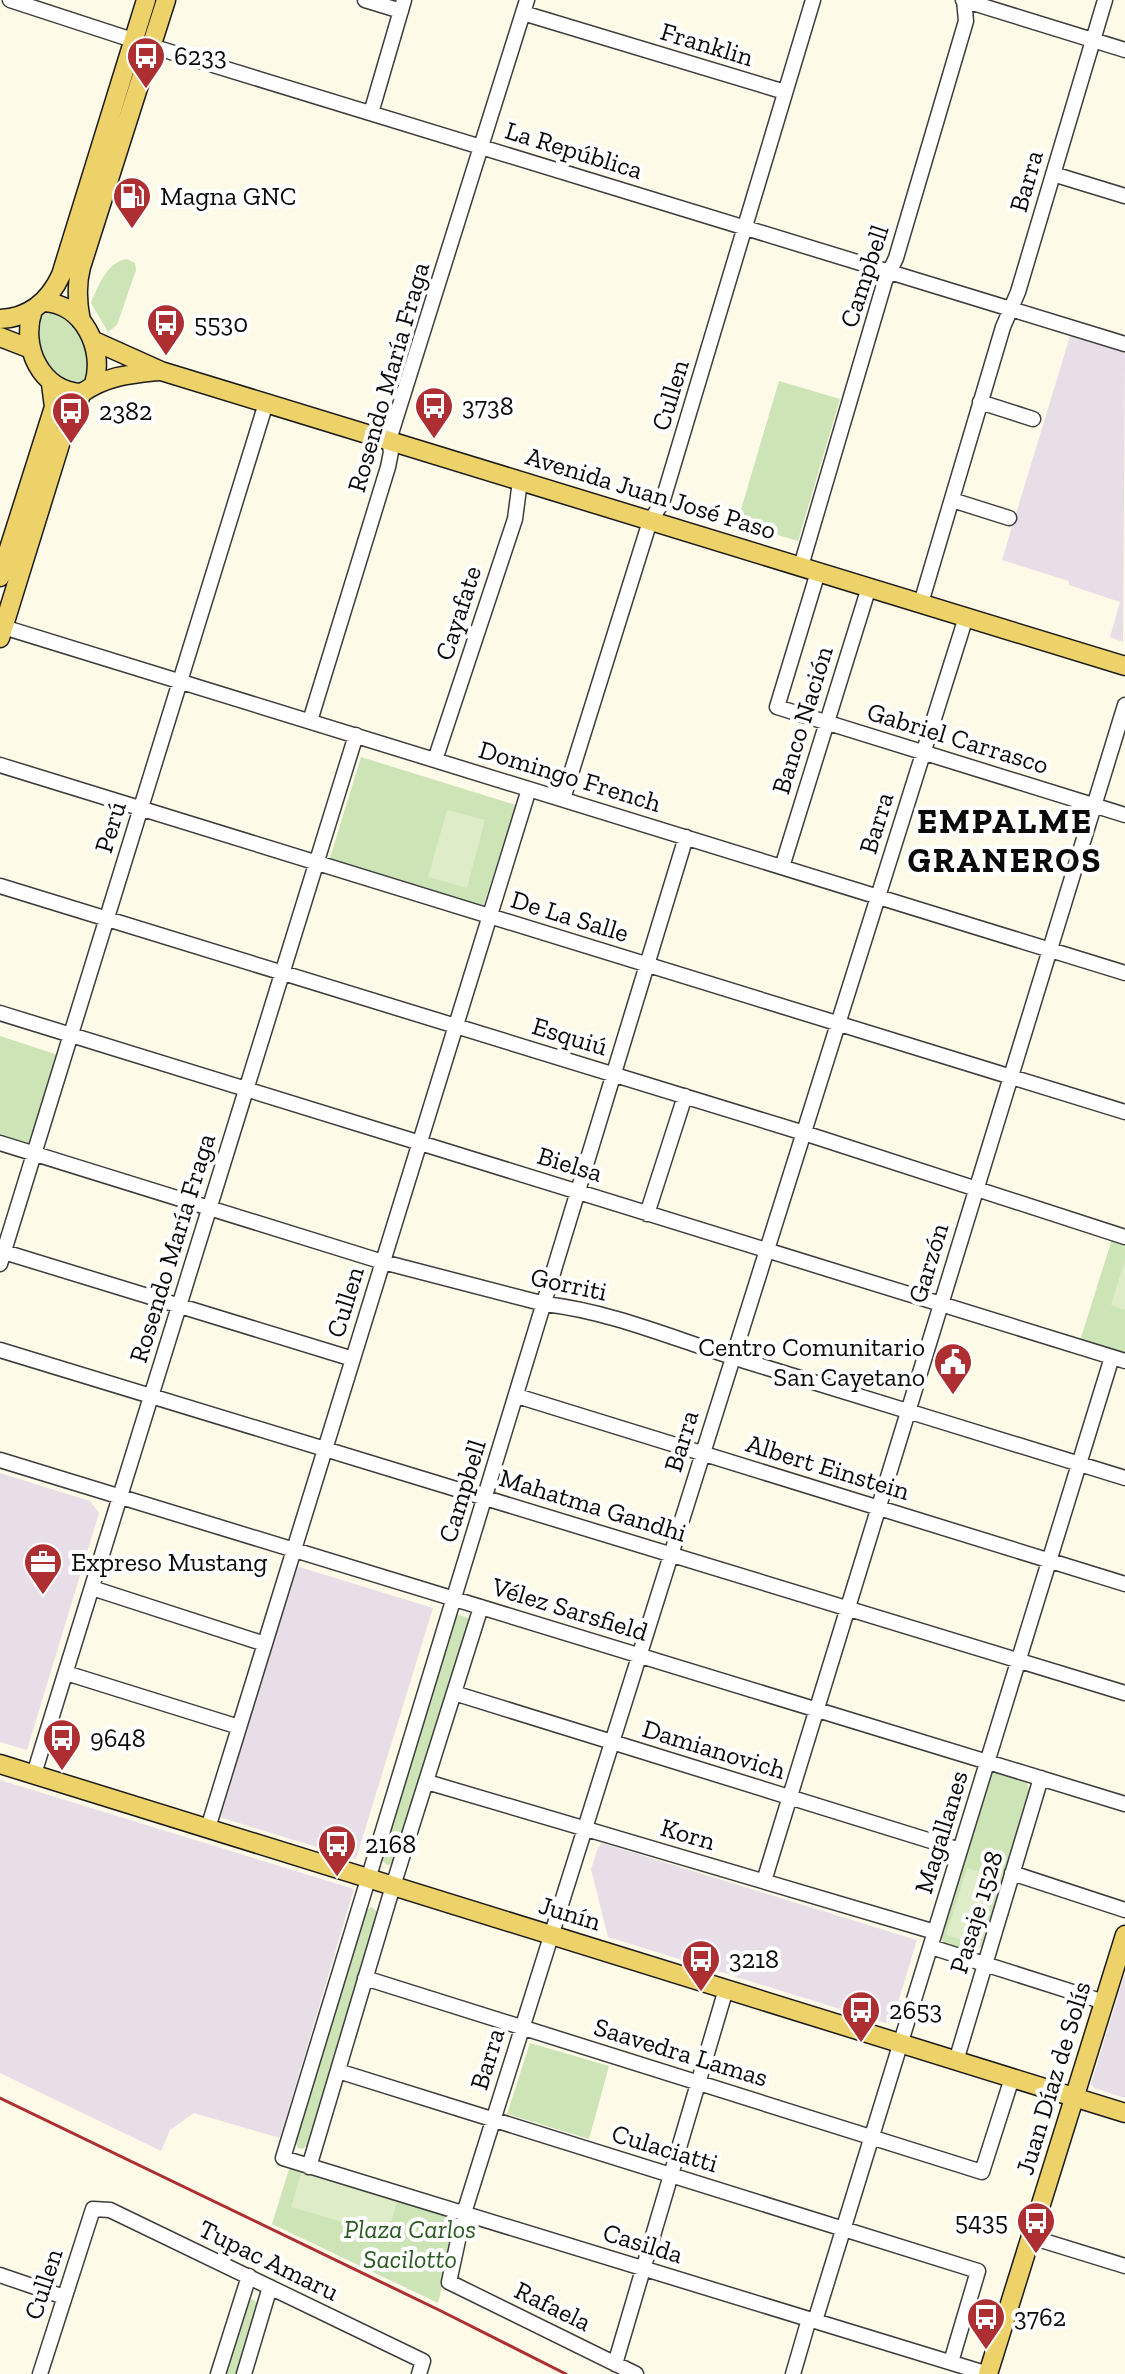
<svg xmlns="http://www.w3.org/2000/svg" width="1125" height="2374" viewBox="0 0 1125 2374" font-family="'Zilla Slab',serif">
	<style>
		.industrial { fill: #e8dee8 }
		.green { fill: #cce4b6 }
		.pitch { fill: #deecc7 }
		.lines { fill: none; stroke-linecap: round; stroke-linejoin: round }
		.minor-casing { stroke: #3d3d3d; stroke-width: 17 }
		.major-casing { stroke: #1b1b1b; stroke-width: 21 }
		.minor { stroke: #fff; stroke-width: 14 }
		.major { stroke: #edd169; stroke-width: 18 }
		.rail { stroke: #ad2f31; stroke-width: 3 }
		.labels { text-anchor: middle; stroke-width: 8; stroke-linejoin: round; paint-order: stroke }
		.street-label { font-size: 26px; fill: #0a0a0a; stroke: #fff }
		.poi-label { font-size: 26px; fill: #0a0a0a; stroke: #fff; text-anchor: start }
		.park-label { font-size: 26px; font-style: italic; fill: #2b5b21; stroke: #fff }
		.district-label { font-size: 34px; font-weight: bold; letter-spacing: 2px; fill: #0a0a0a; stroke: #fff }
	</style>
	<rect width="100%" height="100%" fill="#fdfae8"/>
	<path class="industrial" d="M1070 336 1125 353 1123 642 1110 637 1120 602 1069 585V581L1002 560Z
		M0 1473 90 1501 99 1513 27 1750 0 1742Z
		M296 1566 433 1608 356 1859 219 1817Z
		M0 1780 354 1889 280 2138 194 2113 170 2130 161 2151 0 2073Z
		M602 1843 917 1940 893 2019 885 2023 608 1937 591 1869 598 1848Z
		M1125 1973V2098L1094 2088 1091 2084Z"/>
	<path class="green" d="M127 259 135 263 136 270 117 325 108 332 91 303C98 286 107 262 127 259Z
		M45 310C52 312 64 314 69 319 86 335 89 359 88 380L80 386 56 379C46 361 24 327 45 310Z
		M779 381 840 399 798 541 737 523Z
		M361 757 516 805 483 907 329 861Z
		M0 1036 58 1055 31 1146 0 1135Z
		M1114 1233 1125 1237V1361L1078 1347Z
		M459 1615 468 1618 470 1623 393 1864 387 1865 380 1859 454 1616Z
		M996 1771 1027 1782 1030 1794 983 1945C971 1959 946 1951 939 1935L989 1775Z
		M372 1907 378 1913 310 2144 302 2149 298 2148 295 2141 365 1911Z
		M530 2043 609 2066 589 2139 507 2114Z
		M290 2166 459 2216 438 2303 272 2224Z
		M252 2299 259 2304 238 2374H224L248 2301Z"/>
	<path class="pitch" d="M447 810 485 820 467 888 428 877Z
		M1125 1260V1310L1111 1305Z
		M967 1868 999 1878 978 1945 946 1935Z
		M302 2170 398 2199 387 2235 291 2207Z"/>
	<g class="lines">
		<g class="minor-casing">
			<path id="minor" d="M10 0 151 46 1125 344
				M365 0 401 11
				M963 0 1125 50
				M523 13 785 92
				M371 113 404 0
				M1053 174 1125 196
				M980 402 1033 419
				M952 500 1009 518
				M801 566 885 281 896 258 966 21 964 0
				M818 572 777 707 1125 815
				M921 603 1003 327 1018 292 1105 0
				M0 626 1125 973
				M310 721 388 467 391 452 389 440 527 0
				M435 760 515 519 520 481
				M0 765 1125 1112
				M563 799 650 521 662 503 813 0
				M686 837 283 2158 988 2374
				M782 867 869 587
				M0 886 804 1133 1125 1237
				M0 1013 1125 1361
				M0 1143 383 1262 545 1304C614 1312 679 1341 745 1361 872 1400 998 1439 1125 1478
				M647 1214 685 1096
				M4 1252 353 1359
				M0 1264 266 403
				M0 1350 1125 1693
				M517 1396 1125 1584
				M0 1460 1125 1804
				M92 1588 265 1644
				M66 1673 239 1727
				M454 1693 960 1850
				M34 1774 356 735
				M427 1782 935 1932
				M208 1828 529 789
				M1012 1873 1125 1910
				M764 1881 1125 705
				M931 1947 1104 2002
				M365 1978 982 2172 1012 2078
				M956 2061 1041 1778
				M338 2071 978 2271 951 2362
				M309 2167 393 1886 481 1607
				M1031 2237 1125 2266
				M0 2275 64 2297
				M815 2321 1112 1357
				M615 2364 726 1989
				M40 2374 93 2209 110 2210 423 2361 419 2374
				M218 2374 249 2276
				M244 2374 270 2287
				M636 2374 449 2282 464 2213 966 617
				M793 2374 809 2319"/>
		</g>
		<g class="major-casing">
			<path id="major" d="M43 302C83 303 105 349 94 384
				M33 310C20 346 41 392 82 393 106 376 130 374 158 371
				M0 319C29 318 49 301 61 275L146 0
				M81 321C77 302 76 286 81 267L166 0
				M0 337 31 349
				M92 340 161 371 1125 666
				M0 577 54 407 51 384
				M0 638 61 441 82 393
				M0 1764 1125 2113
				M988 2374 1125 1935"/>
		</g>
		<use href="#minor" class="minor"/>
		<use href="#major" class="major"/>
		<path class="rail" d="M0 2098 441 2311 566 2374"/>
	</g>
	<defs>
		<g id="bus-pin" transform="scale(2)"><path d="M0 17L-7.5 6A9.5 9.5 0 1 1 7.5 6Z" fill="#ad2f31" stroke="#fff"/><path d="M-5-6H5V4H4V6H2V4H-2V6H-4V4H-5ZM-3.5-4V0h7V-4ZM-3.5 1.2v1.5H-2V1.2ZM2 1.2v1.5H3.5V1.2Z" fill="#fff"/></g>
		<g id="fuel-pin" transform="scale(2)"><path d="M0 17L-7.5 6A9.5 9.5 0 1 1 7.5 6Z" fill="#ad2f31" stroke="#fff"/><path d="M-5.5-6h7V0h2V4h1.3V-2.5L3-4.5l.8-.8L6-3V5H2.5V1h-1V6h-7ZM-4.2-4.7v3.2H.2V-4.7Z" fill="#fff"/></g>
		<g id="civic-pin" transform="scale(2)"><path d="M0 17L-7.5 6A9.5 9.5 0 1 1 7.5 6Z" fill="#ad2f31" stroke="#fff"/><path d="M-.6-6.5H3V-4.5H.6V-3L4-1V1h2V6H-6V1h2V-1L-.6-3ZM-1.2 2.5V6h2.4V2.5Z" fill="#fff"/></g>
		<g id="office-pin" transform="scale(2)"><path d="M0 17L-7.5 6A9.5 9.5 0 1 1 7.5 6Z" fill="#ad2f31" stroke="#fff"/><path d="M-6-3h4V-5.5h4V-3h4V5H-6ZM-1-4.5V-3h2v-1.5ZM-6 0V1H6V0Z" fill="#fff"/></g>
	</defs>
	<g fill-rule="evenodd">
		<use href="#bus-pin" x="146" y="56"/>
		<use href="#fuel-pin" x="132" y="196"/>
		<use href="#bus-pin" x="166" y="323"/>
		<use href="#bus-pin" x="434" y="406"/>
		<use href="#bus-pin" x="71" y="411"/>
		<use href="#civic-pin" x="953" y="1362"/>
		<use href="#office-pin" x="43" y="1562"/>
		<use href="#bus-pin" x="62" y="1738"/>
		<use href="#bus-pin" x="337" y="1844"/>
		<use href="#bus-pin" x="701" y="1959"/>
		<use href="#bus-pin" x="861" y="2010"/>
		<use href="#bus-pin" x="1036" y="2221"/>
		<use href="#bus-pin" x="986" y="2317"/>
	</g>
	<g class="labels">
		<g class="street-label">
			<text transform="translate(707 44) rotate(17)" y="9">Franklin</text>
			<text transform="translate(574 150) rotate(17)" y="9">La República</text>
			<text transform="translate(1026 181) rotate(-74)" y="9">Barra</text>
			<text transform="translate(864 276) rotate(-72)" y="9">Campbell</text>
			<text transform="translate(388 377) rotate(-74)" y="9">Rosendo María Fraga</text>
			<text transform="translate(670 395) rotate(-73)" y="9">Cullen</text>
			<text transform="translate(651 493) rotate(17)" y="9">Avenida Juan José Paso</text>
			<text transform="translate(458 613) rotate(-72)" y="9">Cayafate</text>
			<text transform="translate(802 720) rotate(-73)" y="9">Banco Nación</text>
			<text transform="translate(958 738) rotate(17)" y="9">Gabriel Carrasco</text>
			<text transform="translate(570 776) rotate(17)" y="9">Domingo French</text>
			<text transform="translate(876 823) rotate(-73)" y="9">Barra</text>
			<text transform="translate(110 827) rotate(-73)" y="9">Perú</text>
			<text transform="translate(570 916) rotate(17)" y="9">De La Salle</text>
			<text transform="translate(570 1036) rotate(17)" y="9">Esquiú</text>
			<text transform="translate(570 1164) rotate(17)" y="9">Bielsa</text>
			<text transform="translate(172 1248) rotate(-73)" y="9">Rosendo María Fraga</text>
			<text transform="translate(928 1263) rotate(-73)" y="9">Garzón</text>
			<text transform="translate(569 1284) rotate(12)" y="9">Gorriti</text>
			<text transform="translate(345 1302) rotate(-73)" y="9">Cullen</text>
			<text transform="translate(681 1441) rotate(-73)" y="9">Barra</text>
			<text transform="translate(828 1467) rotate(17)" y="9">Albert Einstein</text>
			<text transform="translate(462 1491) rotate(-73)" y="9">Campbell</text>
			<text transform="translate(593 1505) rotate(17)" y="9">Mahatma Gandhi</text>
			<text transform="translate(570 1609) rotate(17)" y="9">Vélez Sarsfield</text>
			<text transform="translate(714 1749) rotate(17)" y="9">Damianovich</text>
			<text transform="translate(941 1832) rotate(-73)" y="9">Magallanes</text>
			<text transform="translate(688 1834) rotate(16)" y="9">Korn</text>
			<text transform="translate(976 1912) rotate(-73)" y="9">Pasaje 1528</text>
			<text transform="translate(570 1913) rotate(17)" y="9">Junín</text>
			<text transform="translate(681 2052) rotate(17)" y="9">Saavedra Lamas</text>
			<text transform="translate(487 2059) rotate(-73)" y="9">Barra</text>
			<text transform="translate(1053 2078) rotate(-73)" y="9">Juan Díaz de Solís</text>
			<text transform="translate(665 2148) rotate(17)" y="9">Culaciatti</text>
			<text transform="translate(643 2243) rotate(17)" y="9">Casilda</text>
			<text transform="translate(269 2260) rotate(26)" y="9">Tupac Amaru</text>
			<text transform="translate(43 2284) rotate(-72)" y="9">Cullen</text>
			<text transform="translate(553 2306) rotate(26)" y="9">Rafaela</text>
		</g>
		<g class="poi-label">
			<text x="174" y="65">6233</text>
			<text x="160" y="205">Magna GNC</text>
			<text x="194" y="332">5530</text>
			<text x="462" y="415">3738</text>
			<text x="99" y="420">2382</text>
			<text x="925" y="1356" text-anchor="end">Centro Comunitario<tspan x="925" dy="30">San Cayetano</tspan></text>
			<text x="71" y="1571">Expreso Mustang</text>
			<text x="90" y="1747">9648</text>
			<text x="365" y="1853">2168</text>
			<text x="729" y="1968">3218</text>
			<text x="889" y="2019">2653</text>
			<text x="1008" y="2230" text-anchor="end">5435</text>
			<text x="1014" y="2326">3762</text>
		</g>
		<g class="park-label">
			<text x="410" y="2238">Plaza Carlos<tspan x="410" dy="30">Sacilotto</tspan></text>
		</g>
		<g class="district-label">
			<text x="1005" y="833">EMPALME<tspan x="1005" dy="39">GRANEROS</tspan></text>
		</g>
	</g>
</svg>
